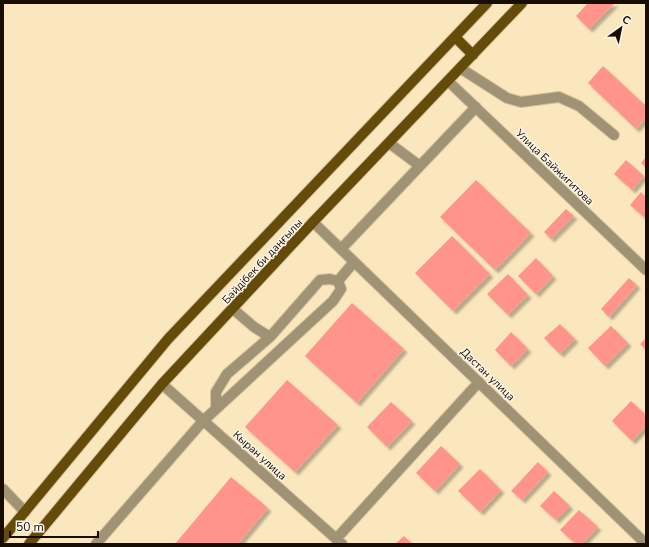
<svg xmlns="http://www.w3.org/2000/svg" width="649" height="547" viewBox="0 0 649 547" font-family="'Nunito Sans',sans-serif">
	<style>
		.building { fill: #fe948b; filter: url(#shadow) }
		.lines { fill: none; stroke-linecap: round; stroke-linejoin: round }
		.minor-casing { stroke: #d7c49f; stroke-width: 12 }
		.major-casing { stroke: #d7c49f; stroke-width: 12 }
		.minor { stroke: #a09275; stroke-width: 10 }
		.major { stroke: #644b09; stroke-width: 10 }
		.labels { text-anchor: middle; stroke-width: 3; stroke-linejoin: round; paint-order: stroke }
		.street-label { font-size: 11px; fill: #170d00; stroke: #fcf5e8 }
	</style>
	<defs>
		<filter id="shadow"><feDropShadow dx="3.5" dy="3.5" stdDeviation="1" flood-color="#0004"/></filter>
	</defs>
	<rect width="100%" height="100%" fill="#fbe7bd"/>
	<path class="building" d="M588 3H615L589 29 576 16Z
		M603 66 646 106V118L636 129 588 83Z
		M646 157V168L641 163Z
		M626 160 644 176 632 190 614 174Z
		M476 180 531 233 495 270 440 217Z
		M641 192 646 197V215L644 217 630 205Z
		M566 209 574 216 551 239 544 232Z
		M452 236 490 274 453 311 415 273Z
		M536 258 553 276 536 294 518 276Z
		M508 274 528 295 508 315 487 294Z
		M629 278 637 285 609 317 601 309Z
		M352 303 404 349 357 403 305 356Z
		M560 324 575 339 560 354 544 338Z
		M611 326 628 343 605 366 588 348Z
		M511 332 528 349 511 366 495 350Z
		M646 338V350L640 344Z
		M287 380 338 425 295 472 245 427Z
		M631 401 646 415V426L632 441 612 421Z
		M391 402 412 421 387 447 367 427Z
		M441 446 460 464 435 491 416 473Z
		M538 462 548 472 522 500 511 491Z
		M480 469 501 490 480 512 458 491Z
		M231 477 268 508 238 544H175Z
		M554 491 570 506 556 520 540 506Z
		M579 510 598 527 582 544H576L560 530Z
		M404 536 412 544H395Z"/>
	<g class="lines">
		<g class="minor-casing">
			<path id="minor" d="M460 68 507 98 521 102 559 97 579 106 614 135
				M448 81 646 270
				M389 143 420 166
				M313 222 646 544
				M341 249 476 107
				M338 281 354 262
				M162 384 342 544
				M216 408V392L227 374 270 337
				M3 489 25 512
				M336 539 479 382
				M96 544 203 421 333 301 341 289 338 281 330 279 320 280 270 337 254 327 233 309"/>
		</g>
		<g class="major-casing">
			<path id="major" d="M455 37 473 55
				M3 538 168 339 487 3
				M29 544 162 384 313 222 522 3"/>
		</g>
		<use href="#minor" class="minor"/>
		<use href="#major" class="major"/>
	</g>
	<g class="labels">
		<g class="street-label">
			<text transform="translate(555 167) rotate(44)" y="4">Улица Байжигитова</text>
			<text transform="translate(262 261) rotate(-47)" y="4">Бәйдібек би даңғылы</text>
			<text transform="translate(488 374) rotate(44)" y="4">Дастан улица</text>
			<text transform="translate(260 455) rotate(42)" y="4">Кыран улица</text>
		</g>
	</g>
	<rect width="649" height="547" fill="none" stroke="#170d00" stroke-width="8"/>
	<g transform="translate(621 28) rotate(33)" stroke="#fcf5e8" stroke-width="3" paint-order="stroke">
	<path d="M0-3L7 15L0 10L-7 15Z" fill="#170d00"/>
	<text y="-6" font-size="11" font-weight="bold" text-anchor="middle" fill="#170d00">С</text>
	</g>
	<path d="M10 531v6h88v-6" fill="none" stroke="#170d00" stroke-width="2"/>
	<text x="16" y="531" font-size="12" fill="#170d00" stroke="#fcf5e8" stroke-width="3" paint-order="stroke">50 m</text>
</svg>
